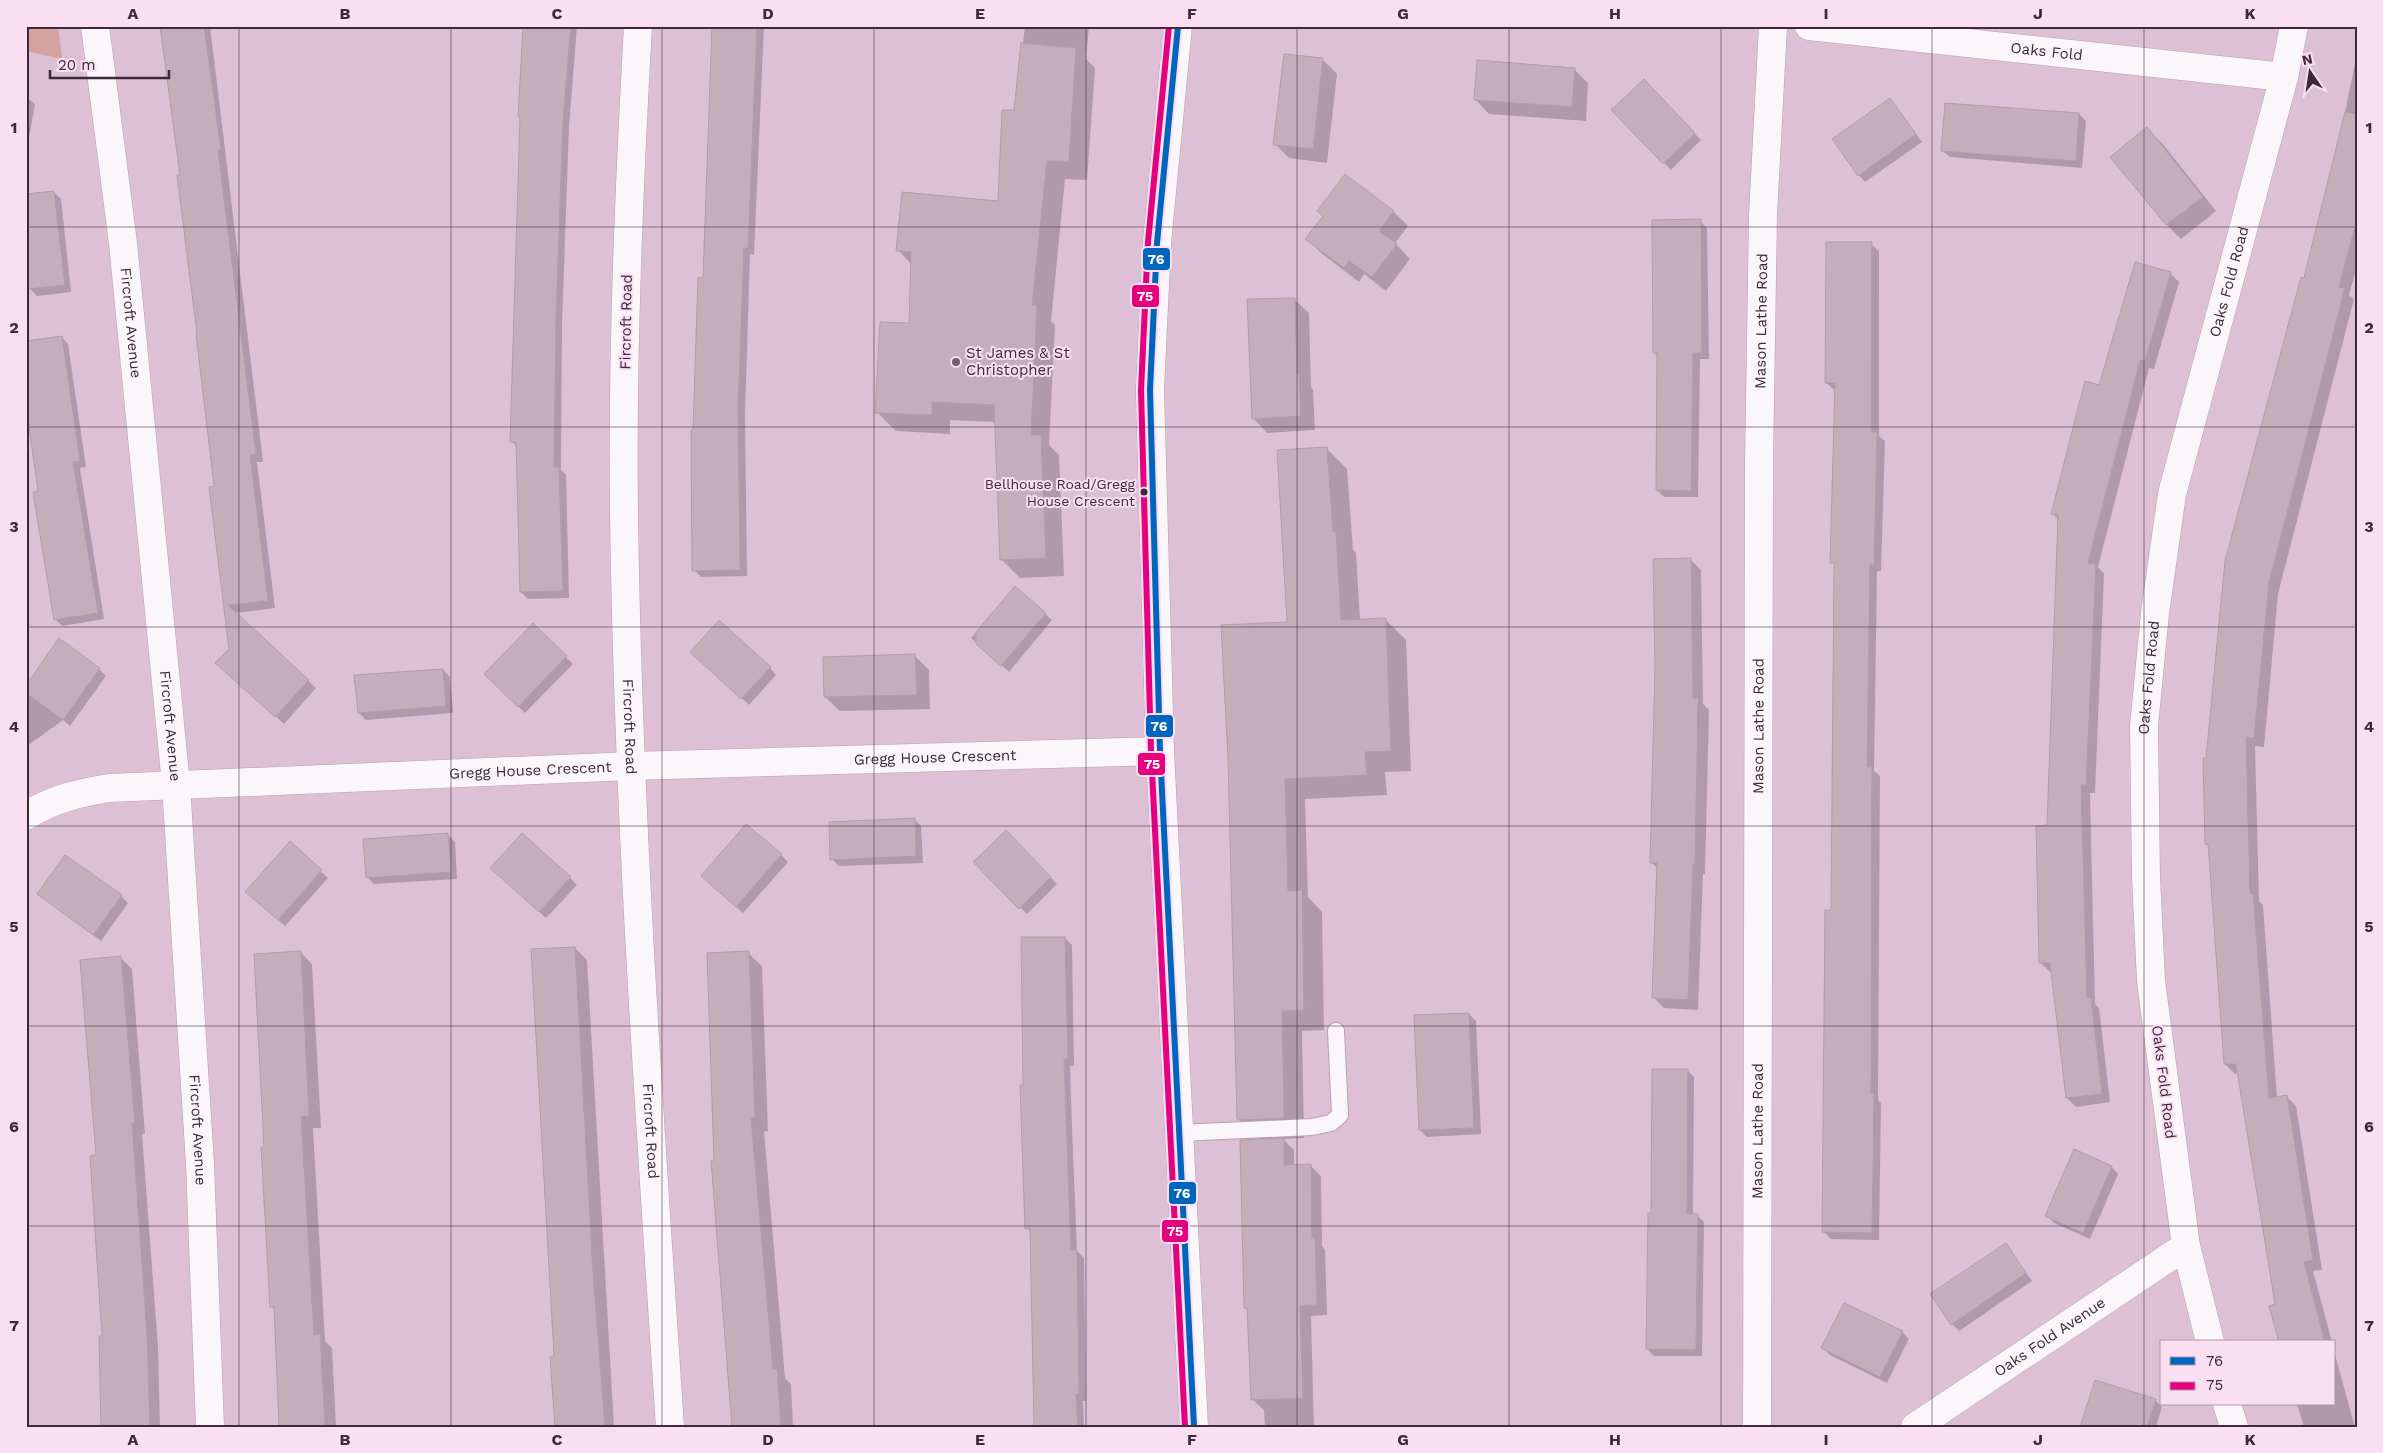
<svg xmlns="http://www.w3.org/2000/svg" width="2383" height="1453" viewBox="0 0 2383 1453" font-family="'Work Sans',sans-serif">
	<style>
		.green { fill: #d6a2a0 }
		.shadow { fill: #0003 }
		.building { fill: #c6adbb; stroke: #b59caa }
		.lines { fill: none; stroke-linecap: round; stroke-linejoin: round }
		.service-casing { stroke: #b8a1b1; stroke-width: 18 }
		.minor-casing { stroke: #b8a1b1; stroke-width: 29 }
		.secondary-casing { stroke: #b8a1b1; stroke-width: 29 }
		.service { stroke: #faf6f9; stroke-width: 16 }
		.minor { stroke: #faf6f9; stroke-width: 28 }
		.secondary { stroke: #faf6f9; stroke-width: 28 }
		.bus-1-casing { stroke: #fadef1; stroke-width: 10 }
		.bus-2-casing { stroke: #fadef1; stroke-width: 10 }
		.bus-1 { stroke: #0065bd; stroke-width: 6 }
		.bus-2 { stroke: #e5007d; stroke-width: 6 }
		.grid { fill: none; stroke: #3f2939; stroke-width: 1; stroke-opacity: 0.55 }
		.poi-dot { fill: #765e70; stroke: #fadef1; stroke-width: 2 }
		.bus-dot { fill: #3f2939; stroke: #fadef1; stroke-width: 2 }
		.labels { text-anchor: middle; stroke-width: 4; stroke-linejoin: round; paint-order: stroke }
		.bus-label { font-size: 14px; fill: #3f2939; stroke: #fadef1; text-anchor: end }
		.street-label { font-size: 15px; fill: #3f2939; stroke: #fadef1 }
		.poi-label { font-size: 15px; fill: #3f2939; stroke: #fadef1; text-anchor: start }
		.line-badge { stroke: #fadef1; stroke-width: 2 }
		.badge-label { font-size: 14px; text-anchor: middle; font-weight: bold; fill: #fff }
		.neatline { fill: none; stroke: #3f2939; stroke-width: 2 }
		.grid-label { font-size: 16px; text-anchor: middle; font-weight: bold; fill: #3f2939 }
	</style>
	<rect width="100%" height="100%" fill="#ddc0d5"/>
	<path class="green" d="M26 26H58L62 59 26 51Z"/>
	<path class="shadow" d="M166 26H210L263 462H257L275 608 235 613 316 688 284 724 225 670 230 649 185 176Z
		M525 26H577L569 127 562 324 561 470 566 475 569 598 528 599 521 592 518 447 512 442 521 119 519 116Z
		M713 26H764L754 255 750 254 745 415 747 576 701 577 694 570 695 431 704 279Z
		M1025 26H1089L1086 59 1095 68 1087 180 1065 179 1051 321 1055 325 1049 445 1059 455 1064 576 1020 578 1001 559 996 422 950 420V434L896 431 877 412 910 324 912 265 898 250 999 202 1015 111Z
		M2357 53V266L2349 295 2354 299 2278 594 2264 747 2255 746 2259 901 2263 905 2277 1098 2286 1096 2296 1106 2322 1270 2313 1271 2332 1342H2280L2277 1305 2239 1073 2235 1074 2225 1064 2210 847 2206 844 2207 759 2305 279 2340 137Z
		M1323 60 1337 74 1327 163 1289 158 1275 144Z
		M1574 69 1588 83 1586 121 1489 114 1475 99Z
		M1644 80 1701 140 1671 170 1613 110Z
		M26 97 35 104 27 149H26Z
		M1890 99 1922 142 1865 182 1859 175Z
		M2079 114 2086 121 2082 168 1950 157 1943 151Z
		M2147 129 2162 143 2216 211 2181 239 2167 225 2112 157Z
		M1346 176 1394 212 1408 226 1395 243 1410 259 1386 291 1364 274 1359 282 1321 253 1307 239 1324 216Z
		M54 192 61 199 71 292 37 296 30 289 26 256Z
		M1700 221 1707 228 1709 359H1700L1698 497H1664L1657 490 1658 357 1654 353Z
		M1871 244 1879 251V436L1885 441 1881 571H1877L1874 771 1880 776 1878 1100 1881 1103 1879 1240 1831 1239 1823 1231 1832 911 1836 566 1832 562 1836 391 1826 383Z
		M2170 273 2179 282 2154 369 2149 368 2098 567 2104 574 2095 793H2090L2095 1004 2099 1008 2110 1102 2076 1107 2067 1098 2053 972H2050L2041 963 2048 827 2059 520 2052 513 2100 386Z
		M1294 299 1309 313 1311 387 1313 390 1315 430 1267 433 1253 418Z
		M61 337 68 344 86 467 80 468 104 619 62 626 55 619 40 492Z
		M1326 448 1347 469 1353 550 1356 553 1360 620 1385 619 1406 640 1411 771 1385 772 1387 795 1305 799 1308 897 1322 912 1324 1030 1302 1031 1304 1138 1283 1139 1294 1150V1166L1310 1165 1321 1176 1322 1246 1325 1250 1327 1315 1311 1316 1314 1427H1265L1264 1410 1252 1399 1248 1311 1245 1308 1261 1141 1238 1118 1289 623Z
		M1690 559 1701 570 1703 704 1709 710 1705 874H1703L1698 1010 1664 1008 1653 997 1658 869 1652 863Z
		M1015 588 1052 620 1009 672 971 638Z
		M533 625 573 664 525 713 485 674Z
		M915 656 929 670 930 709 840 711 825 697Z
		M699 658 770 668 776 675 749 705Z
		M99 669 106 676 70 726 63 720 26 747V687Z
		M443 670 450 677 453 713 366 720 359 713Z
		M914 819 921 826 923 863 839 866 832 859Z
		M1005 832 1057 884 1027 914 975 862Z
		M448 835 455 842 457 879 374 884 367 877Z
		M290 843 328 878 285 926 254 899Z
		M781 855 788 862 743 913 709 883Z
		M499 875 570 878 577 885 546 918Z
		M39 894 121 896 128 903 101 941Z
		M1065 938 1072 945 1074 1066H1070L1072 1127 1077 1251 1084 1258 1086 1401H1083L1084 1427H1036L1032 1233 1027 1228 1025 1086Z
		M575 948 587 960 614 1427H556V1357Z
		M300 952 312 964 321 1128H313L325 1341 332 1348 336 1427H281L275 1310 272 1307 265 1148Z
		M748 953 762 966 768 1131H764L785 1378 791 1384 793 1427H733Z
		M121 958 132 969 145 1134H142L158 1347 160 1427H102L103 1337 97 1156Z
		M1469 1014 1476 1021 1481 1134 1427 1137 1420 1130Z
		M1687 1070 1694 1077 1693 1215H1697L1704 1222 1702 1356H1654L1647 1349 1652 1214Z
		M2075 1151 2112 1167 2118 1174 2090 1239 2054 1223 2047 1216Z
		M2006 1245 2032 1281 1959 1331 1952 1324Z
		M1902 1332 1909 1339 1887 1383 1830 1355 1823 1348Z
		M2334 1351 2355 1427H2304L2297 1404H2334Z
		M2155 1400 2162 1407 2156 1427H2082Z"/>
	<path class="building" d="M160 26H204L221 150H218L256 454 250 455 268 601 228 605 309 680 275 717 215 663 229 649 209 487 214 486 196 334H197L177 175H180Z
		M523 26H571L563 120 556 317 554 467H559L563 591 520 592 516 442H510L520 117H518Z
		M712 26H757L748 248H744L738 407 740 570 692 571 691 430H693L698 277 703 278Z
		M1021 43 1076 48 1069 162 1047 161 1032 305H1037L1031 435H1041L1046 558 1000 560 994 405 932 402V415L875 413 880 322 909 323 911 252 896 251 902 192 998 201 1002 110H1014Z
		M1284 54 1323 58 1313 149 1273 145Z
		M1477 60 1575 68 1572 107 1474 100Z
		M1644 79 1695 133 1663 164 1611 110Z
		M1890 98 1916 134 1858 176 1832 139Z
		M1945 103 2079 113 2076 161 1941 151Z
		M2345 112 2357 114V219L2339 287 2345 288 2269 583 2254 738 2246 737 2250 894H2253L2269 1098 2287 1095 2313 1260 2304 1262 2325 1342H2279L2269 1306 2275 1304 2236 1064H2224L2208 844H2205L2203 758H2206L2225 561 2301 277 2304 278Z
		M2147 127 2203 197 2166 225 2110 157Z
		M1345 174 1394 211 1379 231 1397 244 1372 277 1349 261 1344 268 1305 239 1323 216 1317 211Z
		M54 191 65 285 29 289 26 268V194Z
		M1701 219 1702 353H1693L1691 491 1656 490 1657 353H1653L1652 220Z
		M1826 242H1872L1871 432H1877L1874 564H1870L1867 767H1872L1871 1094H1874L1872 1233 1822 1232 1825 910H1831L1834 563H1830L1835 383H1825Z
		M2135 262 2171 272 2145 361 2140 360 2088 563 2096 564 2086 785H2081L2085 928 2087 998H2091L2102 1094 2066 1098 2050 963H2039L2036 826 2047 825 2058 515 2051 514 2085 381 2099 385Z
		M1295 298 1297 374H1299L1301 416 1252 419 1247 299Z
		M62 336 80 461 73 462 98 613 54 620 33 492 38 491 26 405V341Z
		M1327 447 1333 532H1336L1341 620 1386 618 1391 751 1365 752 1367 775 1285 779 1288 891 1302 890 1304 1010 1282 1011 1284 1118 1240 1120 1237 1119 1228 758 1221 625 1287 622 1277 450Z
		M1691 558 1693 698H1698L1695 864H1693L1688 1000 1652 998 1657 863H1650L1655 666 1653 559Z
		M1015 586 1046 613 1001 666 976 644V632Z
		M719 620 771 667 741 699 690 652Z
		M533 623 567 656 518 707 484 674Z
		M59 638 100 668 63 720 26 693V685Z
		M915 654 917 695 824 697 823 657Z
		M443 669 446 706 358 713 354 675Z
		M915 818 916 856 830 860 829 822Z
		M746 824 782 854 736 907 701 876Z
		M1006 830 1051 877 1019 909 973 862Z
		M448 833 451 872 366 878 363 839Z
		M522 833 571 877 539 912 490 868Z
		M290 841 322 870 278 920 245 892Z
		M65 855 122 895 93 935 37 894Z
		M1021 937H1065L1068 1059 1064 1060 1071 1250H1077L1079 1394H1076L1078 1427H1034L1030 1228 1025 1229 1020 1085H1023Z
		M575 947 593 1273 605 1427H555L550 1357 554 1356 531 949Z
		M301 951 309 1116H301L314 1335 320 1334 325 1427H279L274 1307H270L261 1147H264L254 954Z
		M749 951 755 1117 751 1118 773 1369H777L781 1427H732L711 1161H714L707 953Z
		M121 956 135 1123H132L147 1335 150 1427H101L99 1336H102L90 1156 96 1155 80 960Z
		M1469 1013 1474 1128 1419 1130 1414 1015Z
		M1652 1069H1688L1687 1214H1698L1696 1350 1646 1349 1648 1213H1651Z
		M1284 1138V1165L1311 1164 1312 1238H1315L1317 1305 1300 1306 1303 1398 1251 1400 1247 1308H1244L1240 1140Z
		M2074 1149 2112 1166 2083 1233 2045 1216Z
		M2006 1243 2026 1273 1951 1325 1930 1294Z
		M1844 1303 1903 1331 1880 1377 1821 1348Z
		M2095 1380 2156 1399 2147 1427H2080Z"/>
	<g class="lines">
		<g class="service-casing">
			<path id="service" d="M1179 1133 1312 1127 1331 1123 1340 1115 1336 1031"/>
		</g>
		<g class="minor-casing">
			<g id="minor">
				<path id="s1" d="M95 26 123 243 176 785 200 1164 210 1427"/>
				<path id="s2" d="M638 26C629 188 622 350 624 512 628 818 650 1122 670 1427"/>
				<path id="s3" d="M1809 26 2284 77"/>
				<path id="s4" d="M26 816C52 799 79 793 109 788L631 766 1160 751"/>
				<path id="s5" d="M2210 1342 2186 1246 2151 981 2146 877 2144 726 2155 613 2172 494 2284 77 2294 26"/>
				<path d="M2227 1404 2234 1427"/>
				<path id="s6" d="M1757 1427 1759 463 1763 215 1773 26"/>
				<path id="s7" d="M1915 1427 2186 1246"/>
			</g>
		</g>
		<g class="secondary-casing">
			<path id="secondary" d="M1178 26 1157 243 1150 390 1160 751 1194 1427"/>
		</g>
		<use href="#service" class="service"/>
		<use href="#minor" class="minor"/>
		<use href="#secondary" class="secondary"/>
		<g class="bus-1-casing">
			<path id="bus-1" d="M1178 26 1157 243 1150 390 1160 751 1194 1427"/>
		</g>
		<g class="bus-2-casing">
			<path id="bus-2" d="M1169 26 1148 242 1141 390 1151 751 1185 1427"/>
		</g>
		<use href="#bus-1" class="bus-1"/>
		<use href="#bus-2" class="bus-2"/>
	</g>
	<path class="grid" d="M239 26V1427M451 26V1427M662 26V1427M874 26V1427M1086 26V1427M1297 26V1427M1509 26V1427M1721 26V1427M1932 26V1427M2144 26V1427M26 227H2357M26 427H2357M26 627H2357M26 826H2357M26 1026H2357M26 1226H2357"/>
	<circle class="poi-dot" cx="956" cy="362" r="5"/>
	<circle class="bus-dot" cx="1144" cy="492" r="4.5"/>
	<g class="labels">
		<g class="bus-label">
			<text x="1135" y="489">Bellhouse Road/Gregg<tspan x="1135" dy="17">House Crescent</tspan></text>
		</g>
		<g class="street-label">
			<text dy="5" stroke="none"><textPath href="#s3" startOffset="239">Oaks Fold</textPath></text>
			<text dy="5" stroke="none"><textPath href="#s5" startOffset="1075">Oaks Fold Road</textPath></text>
			<text dy="5" stroke="none"><textPath href="#s6" startOffset="1106">Mason Lathe Road</textPath></text>
			<text dy="5" stroke="none"><textPath href="#s1" startOffset="299">Fircroft Avenue</textPath></text>
			<text transform="translate(626 322) rotate(-89)" y="5">Fircroft Road</text>
			<text dy="5" stroke="none"><textPath href="#s5" startOffset="670">Oaks Fold Road</textPath></text>
			<text dy="5" stroke="none"><textPath href="#s1" startOffset="704">Fircroft Avenue</textPath></text>
			<text dy="5" stroke="none"><textPath href="#s6" startOffset="701">Mason Lathe Road</textPath></text>
			<text dy="5" stroke="none"><textPath href="#s2" startOffset="701">Fircroft Road</textPath></text>
			<text dy="5" stroke="none"><textPath href="#s4" startOffset="915">Gregg House Crescent</textPath></text>
			<text dy="5" stroke="none"><textPath href="#s4" startOffset="510">Gregg House Crescent</textPath></text>
			<text transform="translate(2164 1082) rotate(83)" y="5">Oaks Fold Road</text>
			<text dy="5" stroke="none"><textPath href="#s1" startOffset="1109">Fircroft Avenue</textPath></text>
			<text dy="5" stroke="none"><textPath href="#s2" startOffset="1106">Fircroft Road</textPath></text>
			<text dy="5" stroke="none"><textPath href="#s6" startOffset="296">Mason Lathe Road</textPath></text>
			<text dy="5" stroke="none"><textPath href="#s7" startOffset="162">Oaks Fold Avenue</textPath></text>
		</g>
		<g class="poi-label">
			<text x="966" y="358">St James &amp; St<tspan x="966" dy="17">Christopher</tspan></text>
		</g>
	</g>
	<g class="line-badge">
		<rect x="1142" y="247" width="29" height="24" rx="5" fill="#0065bd"/>
		<rect x="1131" y="284" width="29" height="24" rx="5" fill="#e5007d"/>
		<rect x="1145" y="714" width="29" height="24" rx="5" fill="#0065bd"/>
		<rect x="1137" y="752" width="29" height="24" rx="5" fill="#e5007d"/>
		<rect x="1168" y="1181" width="29" height="24" rx="5" fill="#0065bd"/>
		<rect x="1161" y="1219" width="28" height="24" rx="5" fill="#e5007d"/>
	</g>
	<g class="badge-label">
		<text x="1156" y="264">76</text>
		<text x="1145" y="301">75</text>
		<text x="1159" y="731">76</text>
		<text x="1152" y="769">75</text>
		<text x="1182" y="1198">76</text>
		<text x="1175" y="1236">75</text>
	</g>
	<rect width="2383" height="1453" fill="none" stroke="#fadef1" stroke-width="55"/>
	<rect x="2160" y="1340" width="175" height="65" fill="#fadef1" stroke="#af96a7"/>
	<rect x="2170" y="1357" width="25" height="8" fill="#0065bd" stroke="#af96a7"/>
	<text x="2206" y="1366" font-size="15" fill="#3f2939">76</text>
	<rect x="2170" y="1382" width="25" height="8" fill="#e5007d" stroke="#af96a7"/>
	<text x="2206" y="1390" font-size="15" fill="#3f2939">75</text>
	<g transform="translate(2310 72) rotate(347)" stroke="#fadef1" stroke-width="4" paint-order="stroke">
	<path d="M0-4L9 19L0 12L-9 19Z" fill="#3f2939"/>
	<text y="-8" font-size="14" font-weight="bold" text-anchor="middle" fill="#3f2939">N</text>
	</g>
	<path d="M50 70v8h119v-8" fill="none" stroke="#3f2939" stroke-width="2.5"/>
	<text x="58" y="70" font-size="15" fill="#3f2939" stroke="#fadef1" stroke-width="4" paint-order="stroke">20 m</text>
	<rect x="28" y="28" width="2328" height="1398" class="neatline"/>
	<g class="grid-label">
		<text x="133" y="19">A</text>
		<text x="345" y="19">B</text>
		<text x="557" y="19">C</text>
		<text x="768" y="19">D</text>
		<text x="980" y="19">E</text>
		<text x="1192" y="19">F</text>
		<text x="1403" y="19">G</text>
		<text x="1615" y="19">H</text>
		<text x="1826" y="19">I</text>
		<text x="2038" y="19">J</text>
		<text x="2250" y="19">K</text>
		<text x="14" y="133">1</text>
		<text x="2369" y="133">1</text>
		<text x="14" y="333">2</text>
		<text x="2369" y="333">2</text>
		<text x="14" y="532">3</text>
		<text x="2369" y="532">3</text>
		<text x="14" y="732">4</text>
		<text x="2369" y="732">4</text>
		<text x="14" y="932">5</text>
		<text x="2369" y="932">5</text>
		<text x="14" y="1132">6</text>
		<text x="2369" y="1132">6</text>
		<text x="14" y="1331">7</text>
		<text x="2369" y="1331">7</text>
		<text x="133" y="1445">A</text>
		<text x="345" y="1445">B</text>
		<text x="557" y="1445">C</text>
		<text x="768" y="1445">D</text>
		<text x="980" y="1445">E</text>
		<text x="1192" y="1445">F</text>
		<text x="1403" y="1445">G</text>
		<text x="1615" y="1445">H</text>
		<text x="1826" y="1445">I</text>
		<text x="2038" y="1445">J</text>
		<text x="2250" y="1445">K</text>
	</g>
</svg>
